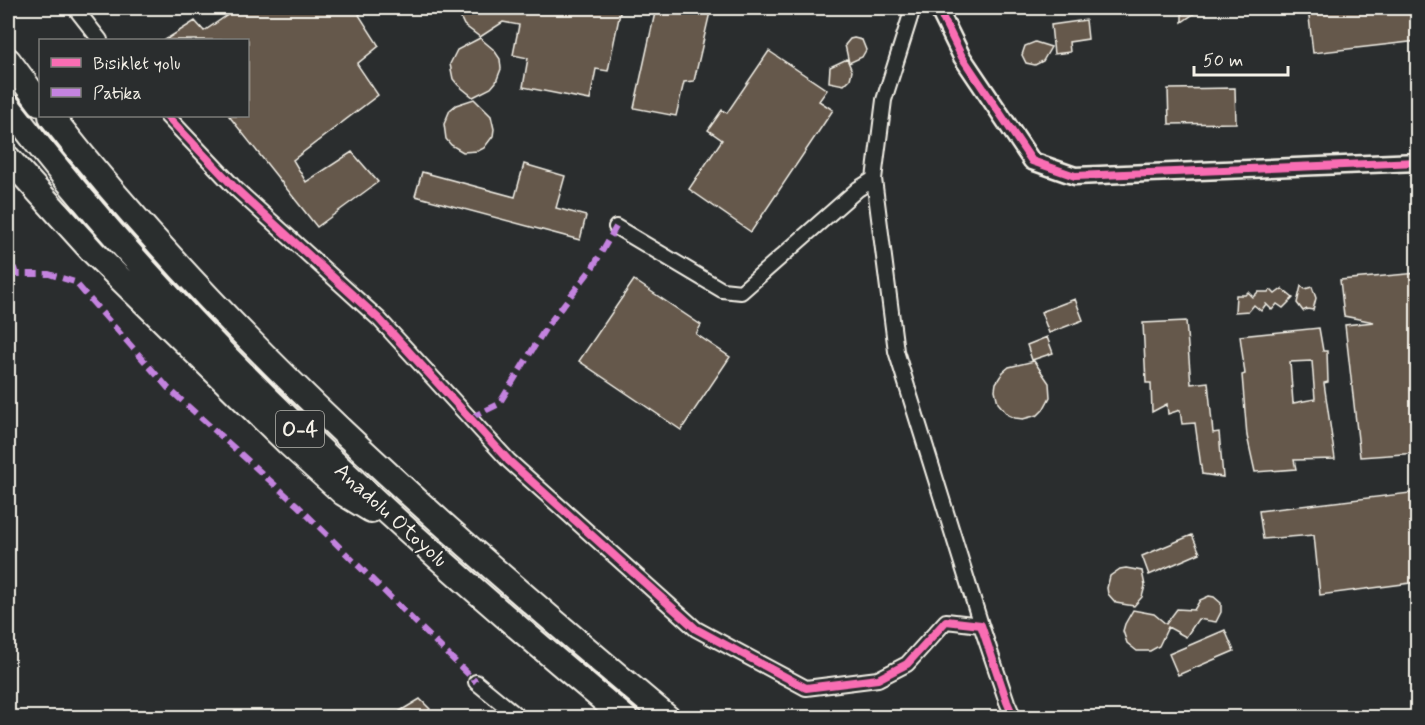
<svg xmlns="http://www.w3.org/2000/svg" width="1425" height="725" viewBox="0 0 1425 725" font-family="Mynerve,sans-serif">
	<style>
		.building { fill: #65584c; stroke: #f4f1e8; stroke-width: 1.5; fill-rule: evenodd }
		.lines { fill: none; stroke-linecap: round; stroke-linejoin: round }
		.minor-casing { stroke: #f4f1e8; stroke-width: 18 }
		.tertiary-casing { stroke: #f4f1e8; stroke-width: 21 }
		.motorway-casing { stroke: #f4f1e8; stroke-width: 28 }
		.minor { stroke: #2a2d2e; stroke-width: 14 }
		.tertiary { stroke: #2a2d2e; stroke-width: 16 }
		.motorway { stroke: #2a2d2e; stroke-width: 24 }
		.quiet { stroke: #c483df; stroke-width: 6; stroke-dasharray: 12 6; stroke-linecap: butt }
		.cycleway-casing { stroke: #2a2d2e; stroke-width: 11 }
		.cycleway { stroke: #f96db3; stroke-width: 8 }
		.labels { text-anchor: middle; stroke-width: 4.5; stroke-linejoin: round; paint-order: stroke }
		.shield { fill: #2a2d2e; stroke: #b7b6b0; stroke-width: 1.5 }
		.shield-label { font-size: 21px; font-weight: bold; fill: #f4f1e8 }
		.street-label { font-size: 22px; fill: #f4f1e8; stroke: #2a2d2e }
	</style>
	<rect width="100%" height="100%" fill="#2a2d2e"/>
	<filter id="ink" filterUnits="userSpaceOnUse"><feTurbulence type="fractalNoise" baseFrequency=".0167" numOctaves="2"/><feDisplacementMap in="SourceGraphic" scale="12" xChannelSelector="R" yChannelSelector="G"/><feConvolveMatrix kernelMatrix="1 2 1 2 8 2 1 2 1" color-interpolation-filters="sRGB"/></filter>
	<g filter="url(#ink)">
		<path class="building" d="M238 8H368L359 15 379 46 357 64 378 95 293 160 306 182 352 152 378 182 317 227 229 116H248V40H165L195 21 204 31Z
			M456 8H544L556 10V8H621L608 71 596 69 590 100 523 87 528 58 513 55 519 25 503 22 480 37 464 25Z
			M656 8H711L694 81 684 82 676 116 634 108Z
			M1182 8H1202L1182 22Z
			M1308 8H1418V41L1313 53Z
			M1086 20 1088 39 1069 42 1070 52 1054 54 1051 25Z
			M480 38 494 50 500 59 501 69 496 82 491 88 473 97 458 85 453 79 450 64 457 50Z
			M854 38 862 40 866 50 862 57 849 63 845 45 850 39Z
			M1035 42 1051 47 1043 61 1035 65 1026 63 1022 55 1025 46Z
			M769 51 827 90 819 101 833 110 751 232 689 189 722 140 708 130 722 110 727 113Z
			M847 59 852 71 850 79 844 85 829 82 830 67Z
			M1235 88 1236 123 1169 124 1168 89Z
			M474 99 491 116 494 129 493 136 484 148 478 151 463 152 451 145 446 139 444 124 450 110 456 105Z
			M524 164 565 176 556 208 586 216 580 240 415 196 422 172 515 197Z
			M1418 273V453L1360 457 1345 325 1374 322 1344 316 1340 280Z
			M634 280 701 325 696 334 730 357 681 430 579 361Z
			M1301 286 1305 289 1312 287 1316 298 1313 310 1307 309 1303 311 1297 303Z
			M1282 289 1293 298 1283 308 1277 304 1272 310 1266 304 1261 311 1254 305 1249 311 1235 312 1236 295H1245L1248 292 1253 297 1258 292H1268L1271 290 1275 294Z
			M1075 299 1083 320 1049 333 1041 312Z
			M1186 321 1191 384 1208 382 1213 433 1219 432 1223 477 1202 474 1195 423 1182 424 1180 410 1168 414 1167 404 1152 412 1151 383H1146L1143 323Z
			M1319 328 1323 351H1327L1328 382 1324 383 1335 459 1294 460 1296 469 1255 472 1247 436 1242 375 1245 374 1240 336ZM1312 361 1315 399 1293 403 1290 362Z
			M1047 337 1053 353 1032 360 1027 345Z
			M1034 361 1049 383 1050 397 1043 410 1038 415 1023 419 1015 418 1008 415 998 403 995 390 996 383 1003 372 1009 367Z
			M1418 492V582L1320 595 1314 535 1263 539 1259 511Z
			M1192 535 1200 553 1149 575 1142 556Z
			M1126 568 1142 571 1145 586 1142 597 1134 606 1116 603 1108 594 1107 588 1110 576 1120 569Z
			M1209 596 1214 597 1221 603V612L1216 622 1198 619 1186 637 1168 627 1159 646 1150 651H1137L1127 643 1123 631 1125 624 1133 610 1154 614 1166 624 1177 609 1194 610 1200 600Z
			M1225 630 1234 651 1178 675 1169 654Z
			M420 699 430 709 426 713 429 717H405L400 711Z"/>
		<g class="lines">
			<g class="minor-casing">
				<path id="minor" d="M75 8 100 40
					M167 116 236 189 379 319 509 461 696 629 806 688 878 679 907 664 946 621 981 625 1007 702 1014 718
					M874 179 896 351 981 625
					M616 227 722 290 741 292 858 189 874 179 884 100 913 8
					M476 682 520 718"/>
			</g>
			<g class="tertiary-casing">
				<path id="tertiary" d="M938 8 962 57 1032 161 1075 176 1418 162"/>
			</g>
			<g class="motorway-casing">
				<path id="motorway" d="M8 60 40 103
					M8 106C184 337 403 533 625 718
					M51 116C229 343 448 533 668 718
					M8 158 93 252 289 444 343 493 371 510"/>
			</g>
			<use href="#minor" class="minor"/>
			<use href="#tertiary" class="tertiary"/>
			<use href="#motorway" class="motorway"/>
			<path class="quiet" d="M8 250 16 274H49L75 282 168 388 298 506 476 682
				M470 418 499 404 547 326 593 267 616 227"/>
			<g class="cycleway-casing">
				<path id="cycleway" d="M938 8 962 57 1032 161 1075 176 1418 162
					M167 116 236 189 379 319 509 461 696 629 806 688 878 679 907 664 946 621 981 625 1007 702 1014 718"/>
			</g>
			<use href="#cycleway" class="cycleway"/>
		</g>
	</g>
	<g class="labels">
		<rect class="shield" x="276" y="411" width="48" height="36" rx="4.5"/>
		<g class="shield-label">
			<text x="300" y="436">O-4</text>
		</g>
		<g class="street-label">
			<text transform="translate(392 514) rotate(42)" y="8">Anadolu Otoyolu</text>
		</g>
	</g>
	<rect width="1425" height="725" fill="none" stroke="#2a2d2e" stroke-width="30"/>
	<rect x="15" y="15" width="1395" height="695" fill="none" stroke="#f4f1e8" stroke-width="2" filter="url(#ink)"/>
	<rect x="39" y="39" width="210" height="78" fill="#2a2d2e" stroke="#7b7b78" stroke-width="1.5"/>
	<rect x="51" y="58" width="30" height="9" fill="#f96db3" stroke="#7b7b78" stroke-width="1.5"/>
	<text x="93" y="69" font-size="18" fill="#f4f1e8">Bisiklet yolu</text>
	<rect x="51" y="88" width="30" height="9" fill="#c483df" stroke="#7b7b78" stroke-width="1.5"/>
	<text x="93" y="99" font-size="18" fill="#f4f1e8">Patika</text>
	<path d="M1194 66v9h94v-9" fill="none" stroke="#f4f1e8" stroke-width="3"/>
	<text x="1203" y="66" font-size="18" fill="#f4f1e8" stroke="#2a2d2e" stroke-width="4.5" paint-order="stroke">50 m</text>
</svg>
